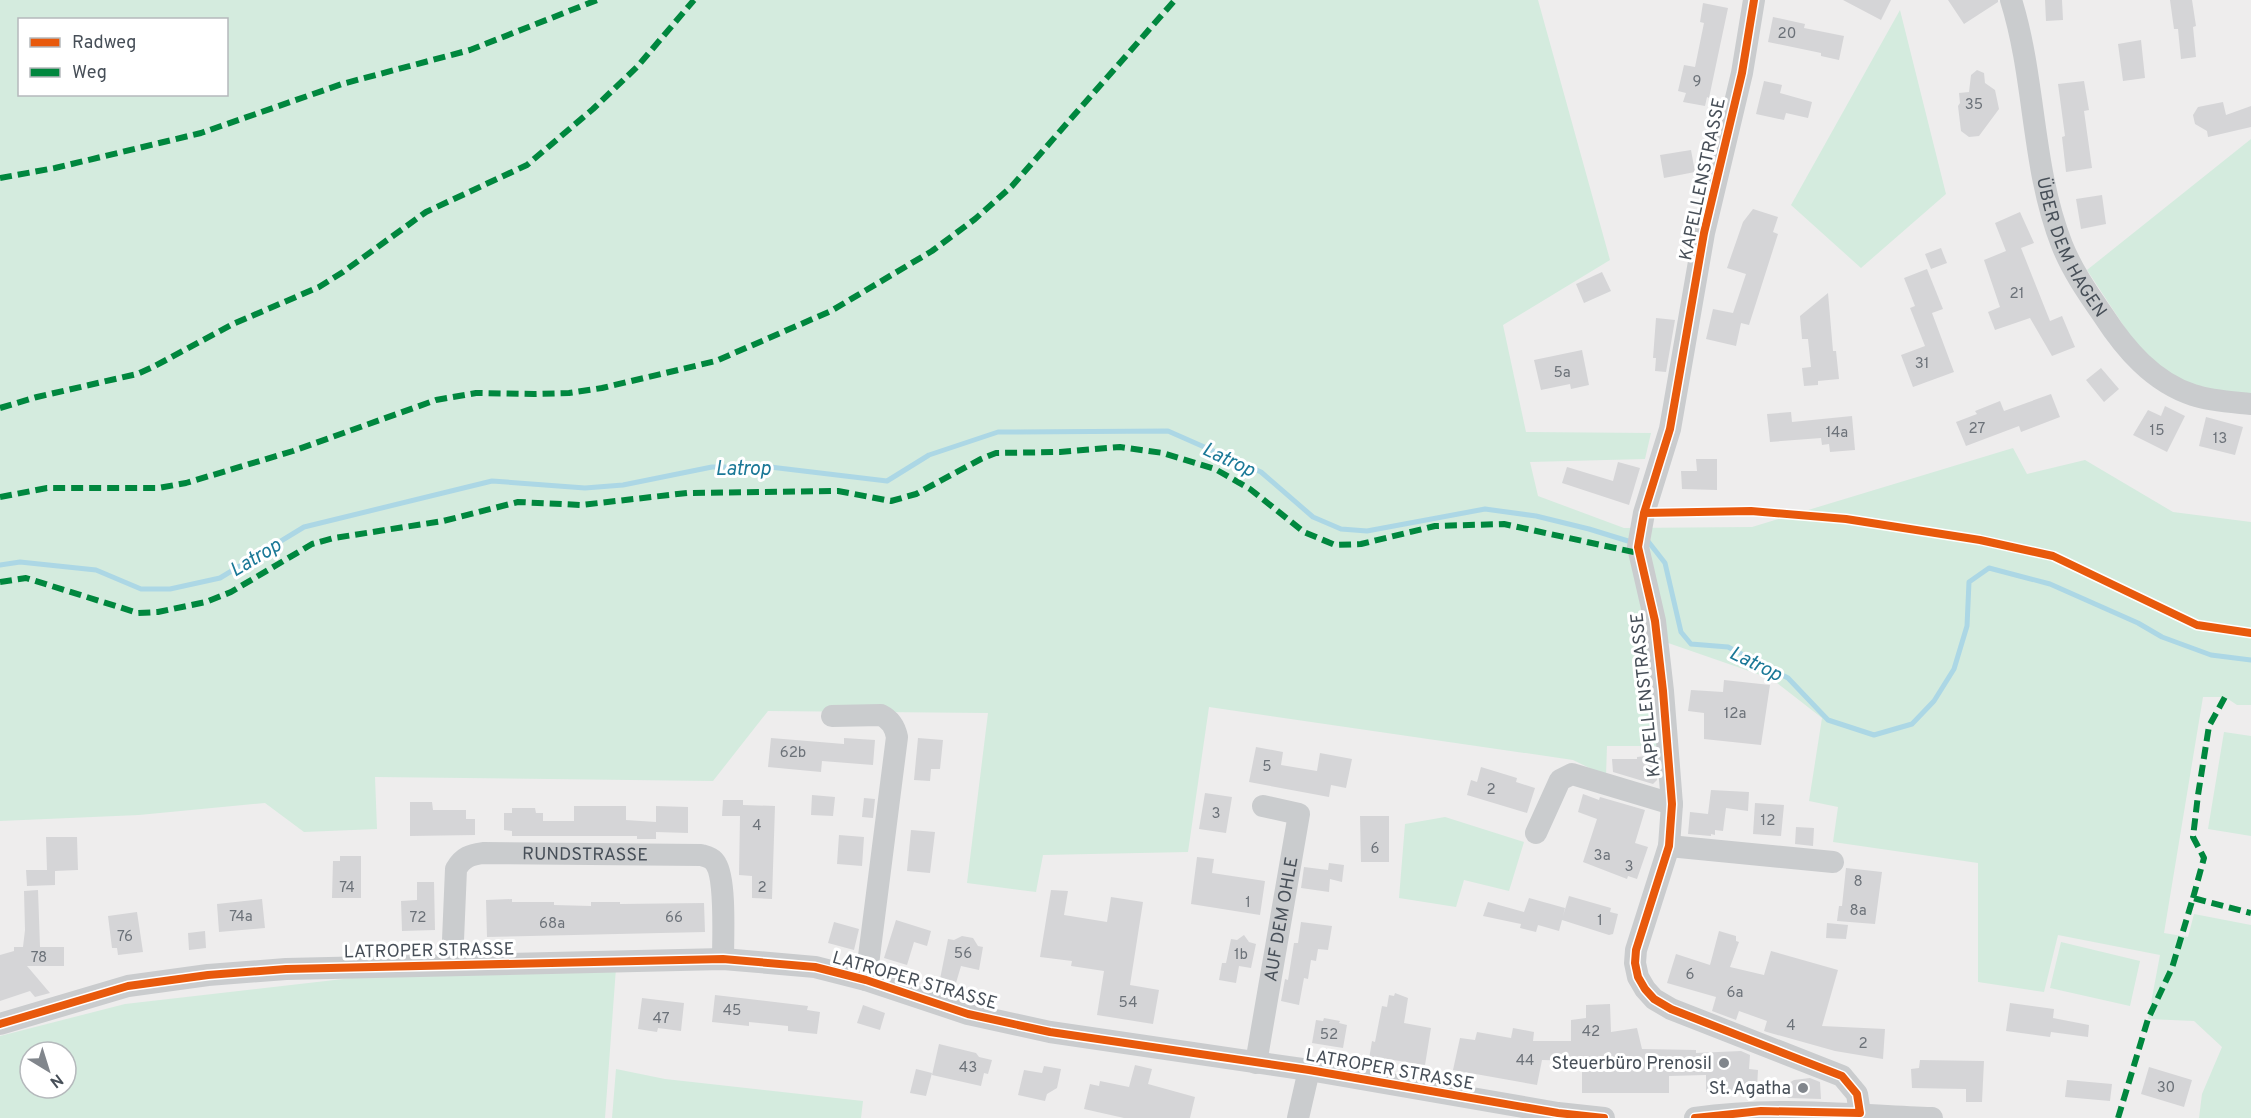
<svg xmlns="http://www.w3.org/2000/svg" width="2251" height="1118" viewBox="0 0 2251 1118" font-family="Overpass,sans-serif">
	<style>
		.green { fill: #d4ebde; fill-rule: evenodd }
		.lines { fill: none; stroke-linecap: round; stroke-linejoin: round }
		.stream { stroke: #acd7e5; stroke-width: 5 }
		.building { fill: #d5d5d7 }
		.street { stroke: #caccce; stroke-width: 22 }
		.quiet { stroke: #00873e; stroke-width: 6; stroke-dasharray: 12 6; stroke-linecap: butt }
		.cycleway-casing { stroke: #fff; stroke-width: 11 }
		.cycleway { stroke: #e8590c; stroke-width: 8 }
		.poi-dot { fill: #81868c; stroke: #fff; stroke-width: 2 }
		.labels { text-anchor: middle; stroke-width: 6; stroke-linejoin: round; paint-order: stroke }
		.number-label { font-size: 15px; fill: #6c7279 }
		.street-label { font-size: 18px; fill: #474f58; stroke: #fff }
		.poi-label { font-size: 18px; fill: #474f58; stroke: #fff; text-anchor: end }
		.water-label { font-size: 20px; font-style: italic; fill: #1a7897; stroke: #fff }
	</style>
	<rect width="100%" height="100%" fill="#eeeded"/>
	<path class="green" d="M0 0H1538L1610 260 1503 325 1526 432 1651 433 1645 459 1530 462 1538 496 1624 528 1752 527 2013 448 2027 474 2085 460 2173 512 2251 522V705H2237L2225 697H2203L2164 933 2188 937 2194 914 2251 925V1118H2199L2202 1094 2222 1047 2194 1021 2148 1019 2160 955 2058 935 2044 992 1978 982V863L1833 842 1838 807 1809 801 1822 718 1772 679 1648 636 1660 746H1607L1606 776 1573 760 1209 707 1188 852 1043 855 1036 892 967 883 988 713 768 711 713 781 375 777 377 829 304 832 265 803 139 815 0 821ZM20 20H226V94H20Z
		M1900 10 1946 194 1861 268 1791 205Z
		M2251 139V396L2205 391 2163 372 2133 340 2087 270Z
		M2224 732 2251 736V836L2208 829Z
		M1445 817 1524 842 1509 891 1464 880 1456 907 1399 898 1405 824Z
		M2061 942 2140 961 2130 1006 2050 988Z
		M616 968 605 1118H0V1036L125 1004 404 972ZM30 1052H66V1088H30Z
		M616 1069 665 1079 863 1101 861 1118H612Z"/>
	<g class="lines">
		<path class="stream" d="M1647 540 1665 563 1681 632 1691 644 1728 647 1788 678 1828 720 1874 735 1912 724 1934 701 1954 669 1967 626 1969 582 1989 568 2050 584 2138 623 2162 637 2211 655 2251 660
			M0 565 20 562 96 570 141 589H170L220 578 304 527 492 481 585 488 623 485 712 467H770L887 481 929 455 998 432 1168 431 1261 472 1313 517 1341 529 1367 531 1485 509 1536 516 1589 529 1628 541H1634"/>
	</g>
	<path class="building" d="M1843 0H1891L1881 20Z
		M1948 0H1998V2L1964 24Z
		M2045 0H2062L2063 20 2046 21Z
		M2170 0H2192L2196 26 2193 27 2196 57 2181 59 2178 29H2174Z
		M1703 3 1728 8 1709 98 1707 97 1705 106 1683 102 1686 93 1678 91 1684 65 1695 67 1704 23 1700 22Z
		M1773 17 1805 24 1804 28 1844 36 1839 60 1821 56V53L1768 42Z
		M2141 40 2145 78 2123 81 2118 44Z
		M1977 70 1984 73 1985 83 1995 90 1999 109 1979 136 1969 137 1961 131 1958 106 1960 103 1959 93 1969 92 1971 75Z
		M1764 81 1782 85 1780 93 1812 102 1808 118 1786 113 1784 120 1756 114Z
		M2084 81 2089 110 2084 111 2092 168 2066 172 2062 137 2065 136 2058 84Z
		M2223 102 2226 115 2251 106V127L2208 137 2207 131 2195 124 2193 115 2198 107Z
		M1691 150 1695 172 1664 178 1660 155Z
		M2102 195 2106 224 2081 229 2076 199Z
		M1753 209 1778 217 1773 232 1778 234 1749 325 1741 323 1736 346 1706 339 1713 309 1733 313 1746 274 1727 268 1743 222Z
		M2020 212 2034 243 2021 248 2050 321 2062 316 2075 347 2052 356 2030 318 1995 330 1988 312 2000 307 1984 260 2006 251 1995 223Z
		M1941 248 1947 263 1931 269 1925 254Z
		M1927 269 1943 309 1932 313 1954 372 1913 387 1901 355 1925 346 1910 308 1915 306 1904 278Z
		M1602 272 1611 291 1584 303 1576 284Z
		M1828 293 1833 351H1836L1839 379 1818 381V385L1804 386 1802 368 1811 367 1808 339H1802L1800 316Z
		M1656 318 1675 320 1666 372 1655 371 1656 358H1653Z
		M1582 350 1589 385 1571 389 1570 384 1541 390 1534 360Z
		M2101 368 2119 389 2104 402 2086 380Z
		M2051 394 2060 417 2021 432 2019 426 1966 446 1956 422 1977 414 1975 411 2000 401 2004 411Z
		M2165 406 2185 416 2167 452 2133 435 2148 410 2161 416Z
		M1791 412 1792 422 1852 416 1855 450 1830 452 1829 444 1822 445 1821 438 1770 442 1767 414Z
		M2206 417 2243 427 2235 455 2199 446Z
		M1696 459H1717V490L1682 489 1681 471H1697Z
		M1618 462 1640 468 1629 505 1562 483 1567 467 1613 481Z
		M1724 680 1770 685 1761 745 1704 739V713L1688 711 1691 690 1723 692Z
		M771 738 844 744V738L875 740 873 765 822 761 821 772 768 767Z
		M918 738 943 740 940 769H931L930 781 914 780Z
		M1256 747 1283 752 1281 765 1317 771 1320 753 1352 759 1346 788 1331 785 1329 797 1249 782Z
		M1655 755 1657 780 1653 784 1613 772 1612 759H1637V757Z
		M1481 767 1517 778 1516 782 1535 788 1527 813 1467 795 1471 780 1477 782Z
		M1711 790 1749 792 1748 811 1726 808 1723 831 1715 830V835L1711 834V836L1688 834 1690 812 1708 814Z
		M1205 793 1232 797 1226 833 1199 829Z
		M1583 794 1599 800 1600 797 1645 810 1635 843 1648 847 1637 879 1628 876 1627 879 1583 862 1597 819 1578 812Z
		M812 795 835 797 833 816 811 815Z
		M864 798 875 799 873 818 862 817Z
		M723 800H743V805L775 806 772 899 752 898V876L739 875 740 816H722Z
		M410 802H432L433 810H466V819H475V835L410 836Z
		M1755 803 1784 805 1781 836 1753 834Z
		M574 806H626V820L656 822V806L688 807V833L656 832V839H637V836H512V831L504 830V813H512V808H535L536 813H543V821H574Z
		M1360 816H1389V862H1361Z
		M1796 827 1814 828 1813 846 1795 844Z
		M911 830 935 832 930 873 907 871Z
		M839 835 864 837 862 866 837 864Z
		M46 837H77L78 870 55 871V885L27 886 26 870H47Z
		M340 856H361V898H332L333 861H340Z
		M1197 857 1214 859 1212 873 1265 881 1260 915 1191 904Z
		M1329 863 1344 865 1342 882 1330 879 1329 892 1301 888 1304 867 1328 870Z
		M1846 868 1882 872 1875 924 1837 921 1839 906H1842Z
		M417 882H434L435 930 402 931 401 901 417 900Z
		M38 890 40 947H64V966H27L50 993 35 997 30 991 0 1001V955L14 951V947H23L25 930 24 891Z
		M1051 890 1068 891 1064 915 1107 922 1111 897 1143 902 1130 985 1159 990 1153 1024 1097 1015 1104 971 1071 966 1072 961 1040 957Z
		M1569 896 1611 908 1610 912 1618 914 1613 934 1609 935 1562 920 1559 931 1538 925 1536 932 1520 928 1521 924 1483 916 1488 902 1524 912 1529 898 1565 908 1563 916Z
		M262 899 265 928 219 932 217 904Z
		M512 899V902H554V905L591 906V902H620V904L704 903 705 932 487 937 486 900Z
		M137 912 143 952 118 955 117 948H112L108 916Z
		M896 920 931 931 927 946 914 942 907 965 884 958Z
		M834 922 859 929 854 950 828 943Z
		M1301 922 1332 926 1328 950 1318 949 1316 961 1311 960 1308 979 1304 978 1299 1005 1281 1001 1285 979 1288 980 1294 943H1298Z
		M1827 923 1848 925 1846 939 1826 938Z
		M205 931 206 948 189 950 188 933Z
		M1719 931 1736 936V941L1739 942 1730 967 1764 975 1771 951 1838 970 1822 1026 1885 1029 1883 1059 1835 1051 1767 1032 1764 1031 1767 1021 1739 1011 1736 1020 1712 1011 1716 997 1667 983 1676 954 1710 965Z
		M1244 935 1249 942 1256 944 1251 968 1239 966 1236 983 1219 980 1222 963H1226L1231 939 1237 940Z
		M962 936 973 938 978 946 983 947 979 970 961 966 956 983 940 979 948 939 954 940Z
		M1395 993 1408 998 1404 1023 1431 1028 1425 1065 1387 1059V1062L1369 1059 1372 1041 1375 1042 1382 1006 1387 1007 1389 995 1394 996Z
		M715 995 808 1006 807 1010 820 1012 817 1034 788 1031V1026L749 1022V1026L712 1022Z
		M642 998 684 1003 681 1031 658 1028 657 1032 638 1029Z
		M2010 1003 2054 1009 2053 1018 2089 1025 2088 1037 2051 1032 2050 1037 2006 1031Z
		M1610 1004 1611 1032 1637 1028 1642 1049 1696 1050V1053L1741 1051 1750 1055 1749 1069 1758 1070 1757 1088H1747V1092H1706V1075L1669 1076V1093H1582V1061L1542 1060 1537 1085 1453 1070 1460 1038 1475 1040 1477 1032 1511 1038 1513 1028 1534 1032 1533 1041H1571V1020L1586 1018V1005Z
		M863 1005 885 1013 880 1030 857 1023Z
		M1324 1018 1340 1021 1339 1023 1347 1025 1343 1048 1312 1043 1316 1020 1323 1021Z
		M939 1044 976 1053 979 1057 992 1060 988 1074 984 1073 981 1086 932 1075Z
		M1920 1060 1984 1061 1982 1102H1966V1089L1912 1088 1911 1069 1919 1068Z
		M1135 1065 1152 1069 1148 1084 1195 1097 1190 1118H1124L1084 1109 1090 1084 1099 1086 1100 1081 1129 1087Z
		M1044 1066 1061 1069 1057 1088 1047 1094 1045 1101 1018 1095 1024 1070 1042 1073Z
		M2149 1067 2192 1080 2184 1107 2141 1094Z
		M916 1069 932 1073 926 1096 910 1093Z
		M1810 1078 1820 1082 1821 1099 1788 1098 1784 1092 1787 1084 1794 1080Z
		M2067 1080 2112 1084 2110 1101 2065 1097Z"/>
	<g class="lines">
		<g class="street">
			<path d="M1754 0 1742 73 1704 233 1670 429 1644 513 1638 547 1655 621 1663 691 1672 804 1669 846 1636 950 1635 963 1638 977 1645 989 1654 999 1671 1009 1842 1076 1857 1094 1860 1113"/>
			<path id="s1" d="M2011 0C2036 80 2031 166 2062 245 2072 270 2087 292 2103 315 2125 349 2153 382 2193 395 2211 401 2232 402 2251 404"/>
			<path d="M832 716 881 715C891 720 895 727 897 737L866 980"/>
			<path d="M1536 833 1560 780 1572 774 1672 804"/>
			<path d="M1669 846 1833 862"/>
			<path id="s2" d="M452 964 456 869C463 857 470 855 483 853L701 855C708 857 713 858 716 864 726 880 723 938 723 959"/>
			<path d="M0 1024 128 986 208 975 286 969 723 959 815 967 866 980 968 1014 1050 1032 1309 1070 1558 1113 1604 1118"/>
			<path id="s3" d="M1256 1063 1299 814 1263 806"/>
			<path d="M1298 1118 1309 1070"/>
			<path d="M1695 1118C1774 1106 1852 1115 1932 1118"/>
		</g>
		<path class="quiet" d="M0 178 55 168 201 133 342 84 470 50 597 0
			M0 408 37 397 137 374 153 367 233 324 319 287 343 272 426 212 527 165 593 109 637 67 694 0
			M0 497 47 488H158L186 483 293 451 436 400 476 393 534 394 569 393 602 388 716 361 831 311 932 251 975 219 1012 186 1175 0
			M0 582 26 578 138 613 158 612 206 602 231 592 312 544 334 538 443 521 518 502 581 505 687 493 838 491 891 501 916 494 981 459 996 453 1060 452 1120 447 1163 453 1215 469 1250 489 1304 532 1335 545 1361 544 1435 526 1504 524 1638 553
			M2193 898 2204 858 2193 837 2198 795 2209 726 2225 697
			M2118 1118 2148 1019 2172 968 2193 898 2251 913"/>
		<g class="cycleway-casing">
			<path id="cycleway" d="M1644 513 1751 511 1846 519 1980 540 2053 556 2197 625 2251 633
				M0 1024 128 986 208 975 286 969 723 959 815 967 866 980 968 1014 1050 1032 1309 1070 1558 1113 1604 1118
				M1695 1118 1761 1111 1860 1113 1857 1094 1842 1076 1671 1009 1654 999 1645 989 1638 977 1635 963 1636 950 1669 846 1672 804 1663 691 1655 621 1638 547 1644 513 1670 429 1704 233 1742 73 1754 0"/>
		</g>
		<use href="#cycleway" class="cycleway"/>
	</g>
	<g class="poi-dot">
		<circle cx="1724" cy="1063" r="6"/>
		<circle cx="1803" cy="1088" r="6"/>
	</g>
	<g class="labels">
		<g class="number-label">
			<text x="1787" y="38">20</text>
			<text x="1697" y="86">9</text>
			<text x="1974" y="109">35</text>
			<text x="2017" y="298">21</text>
			<text x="1922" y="368">31</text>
			<text x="1562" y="377">5a</text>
			<text x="1977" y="433">27</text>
			<text x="2157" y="435">15</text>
			<text x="1837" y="437">14a</text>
			<text x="2220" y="443">13</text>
			<text x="1735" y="718">12a</text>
			<text x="793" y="757">62b</text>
			<text x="1267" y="771">5</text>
			<text x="1491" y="794">2</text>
			<text x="1216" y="818">3</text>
			<text x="1768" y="825">12</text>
			<text x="757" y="830">4</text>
			<text x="1375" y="853">6</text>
			<text x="1602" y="860">3a</text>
			<text x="1629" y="871">3</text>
			<text x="1858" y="886">8</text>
			<text x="347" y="892">74</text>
			<text x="762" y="892">2</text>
			<text x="1248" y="907">1</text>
			<text x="1858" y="915">8a</text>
			<text x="241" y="921">74a</text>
			<text x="418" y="922">72</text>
			<text x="674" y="922">66</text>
			<text x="1600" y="925">1</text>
			<text x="552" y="928">68a</text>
			<text x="125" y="941">76</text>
			<text x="963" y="958">56</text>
			<text x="1241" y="959">1b</text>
			<text x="39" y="962">78</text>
			<text x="1690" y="979">6</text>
			<text x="1735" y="997">6a</text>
			<text x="1128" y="1007">54</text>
			<text x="732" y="1015">45</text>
			<text x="661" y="1023">47</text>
			<text x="1791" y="1030">4</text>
			<text x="1591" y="1036">42</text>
			<text x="1329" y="1039">52</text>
			<text x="1863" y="1048">2</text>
			<text x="1525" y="1065">44</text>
			<text x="968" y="1072">43</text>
			<text x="2166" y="1092">30</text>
		</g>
		<g class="street-label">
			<text transform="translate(1702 179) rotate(-78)" y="6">KAPELLENSTRASSE</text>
			<text dy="6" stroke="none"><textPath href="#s1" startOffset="256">ÜBER DEM HAGEN</textPath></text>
			<text transform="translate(1645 695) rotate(-96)" y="6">KAPELLENSTRASSE</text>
			<text dy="6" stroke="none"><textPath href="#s2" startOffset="230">RUNDSTRASSE</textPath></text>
			<text dy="6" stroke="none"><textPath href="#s3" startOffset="146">AUF DEM OHLE</textPath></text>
			<text transform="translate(429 950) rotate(-1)" y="6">LATROPER STRASSE</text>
			<text transform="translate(915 980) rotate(16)" y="6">LATROPER STRASSE</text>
			<text transform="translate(1390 1069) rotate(10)" y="6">LATROPER STRASSE</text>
		</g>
		<g class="poi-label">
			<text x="1712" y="1069">Steuerbüro Prenosil</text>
			<text x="1791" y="1094">St. Agatha</text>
		</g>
		<g class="water-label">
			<text transform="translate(1229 459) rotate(25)" y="7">Latrop</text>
			<text x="743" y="475">Latrop</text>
			<text transform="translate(255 557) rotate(-31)" y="7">Latrop</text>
			<text transform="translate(1756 663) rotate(26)" y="7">Latrop</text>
		</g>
	</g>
	<rect x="18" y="18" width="210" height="78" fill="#ffffff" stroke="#b5b9bc" stroke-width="1.5"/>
	<rect x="30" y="38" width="30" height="9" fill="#e8590c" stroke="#b5b9bc" stroke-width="1.5"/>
	<text x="72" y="48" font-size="18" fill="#474f58">Radweg</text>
	<rect x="30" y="68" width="30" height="9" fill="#00873e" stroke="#b5b9bc" stroke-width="1.5"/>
	<text x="72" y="78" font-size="18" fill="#474f58">Weg</text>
	<g transform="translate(48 1070) rotate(142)"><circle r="28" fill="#ffffff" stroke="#b5b9bc" stroke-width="1.5"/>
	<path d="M0-4.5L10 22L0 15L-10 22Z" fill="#81868c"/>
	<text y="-9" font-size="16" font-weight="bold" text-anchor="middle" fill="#474f58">N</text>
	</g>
</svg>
